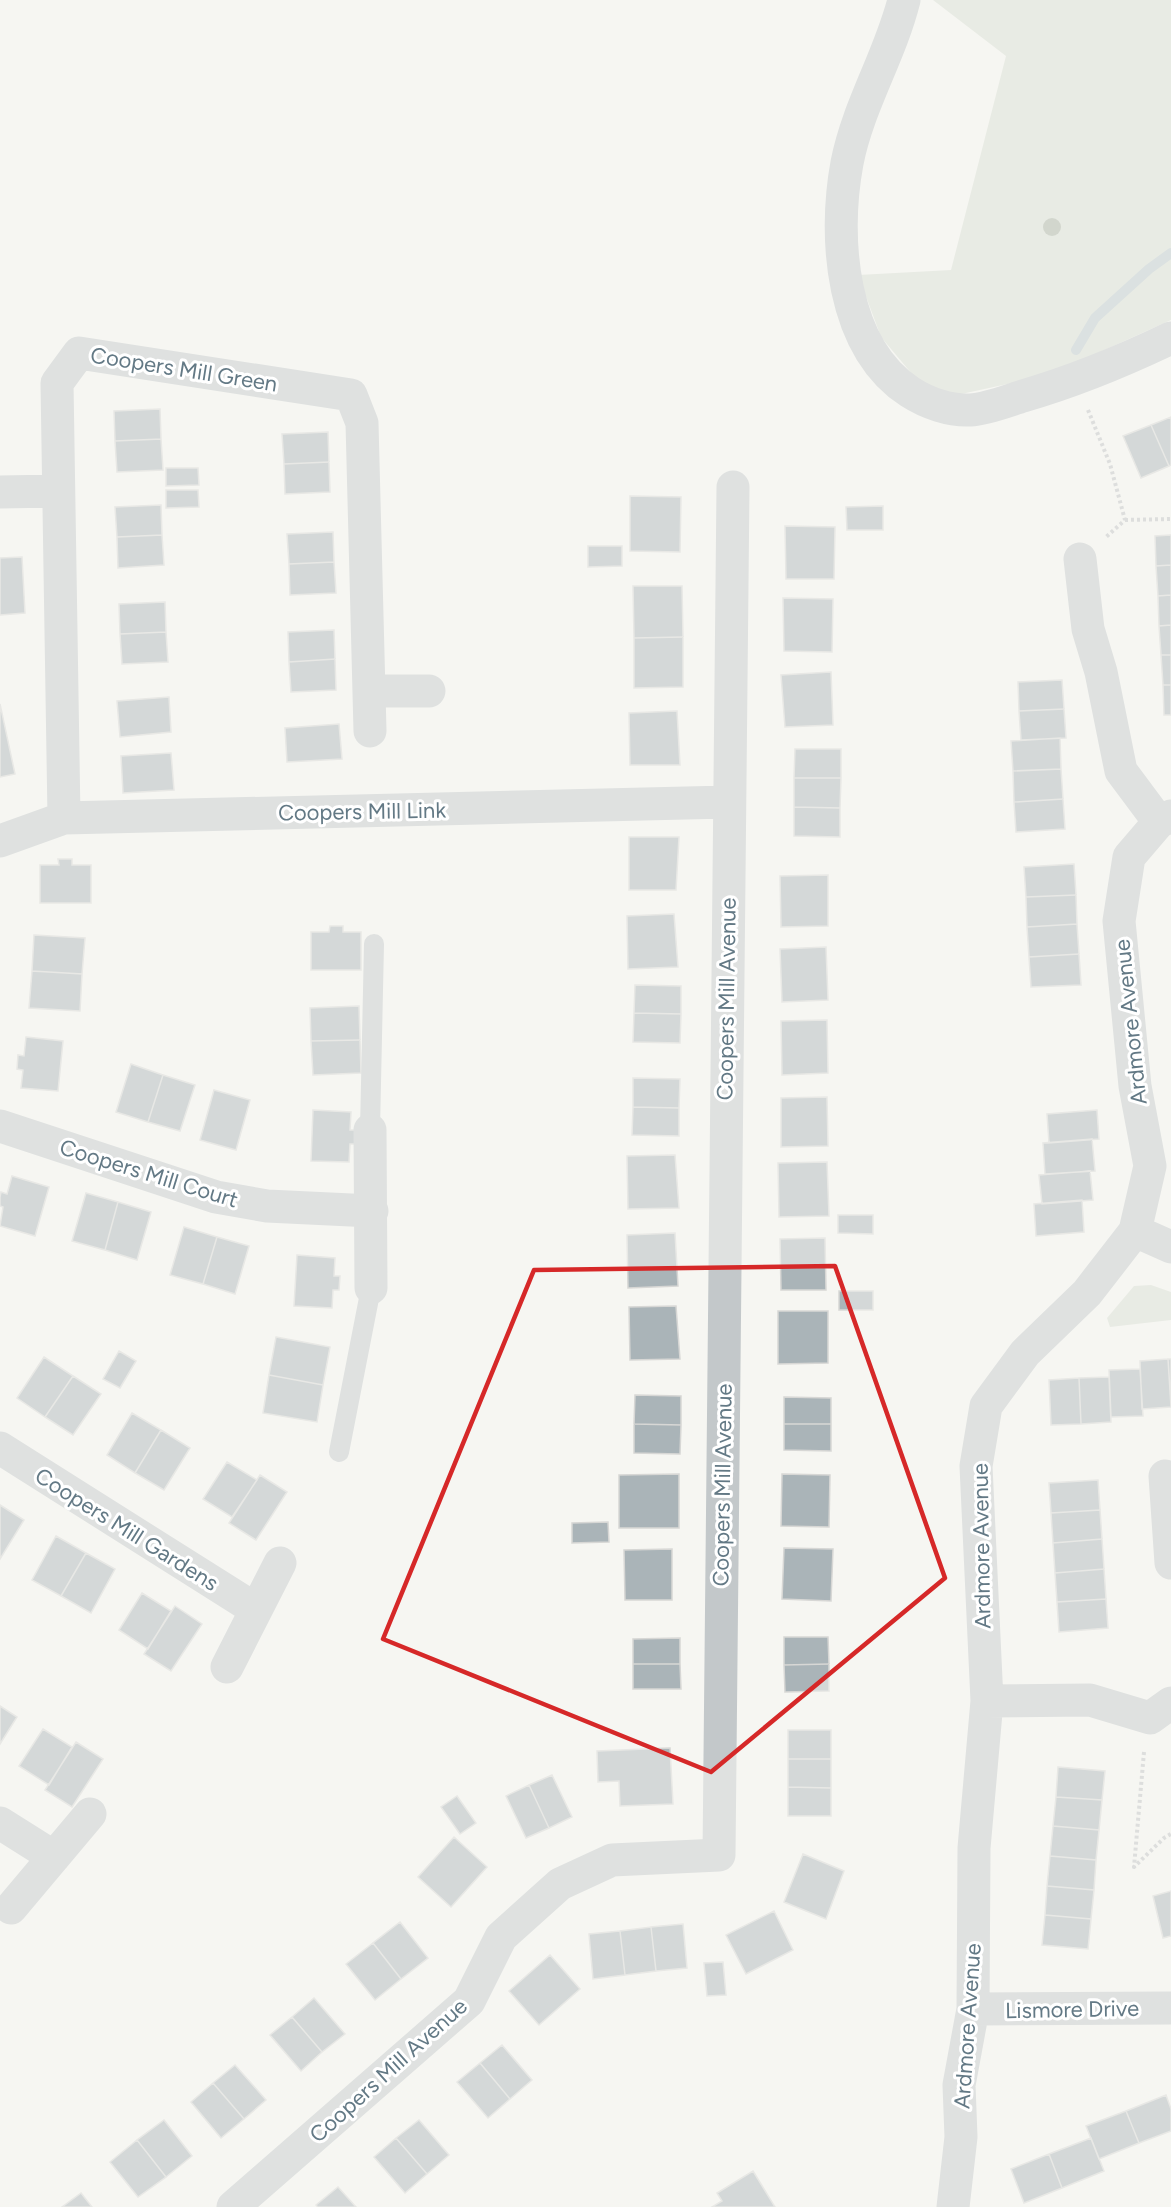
<svg xmlns="http://www.w3.org/2000/svg" width="1171" height="2207" viewBox="0 0 1171 2207" font-family="Figtree,sans-serif">
	<style>
		.green { fill: #d8ded3 }
		.lines { fill: none; stroke-linecap: round; stroke-linejoin: round }
		.stream { stroke: #bac8cc; stroke-width: 10 }
		.building { fill: #aab4b8; stroke: #d7d7d5; stroke-width: 1.5 }
		.path { stroke: #bfc1c3; stroke-width: 4; stroke-dasharray: 3 3; stroke-linecap: butt }
		.lane { stroke: #c3c8ca; stroke-width: 20 }
		.street { stroke: #c3c8ca; stroke-width: 33 }
		.tree { fill: #a7b0a1 }
		.marked { fill: none; stroke: #d62828; stroke-width: 4.5; stroke-linejoin: round }
		.labels { text-anchor: middle; stroke-width: 6; stroke-linejoin: round; paint-order: stroke }
		.street-label { font-size: 22px; fill: #637985; stroke: #fff }
	</style>
	<rect width="100%" height="100%" fill="#f6f6f2"/>
	<path class="green" d="M933 0H1171V320L1049 375 952 396 917 380 881 337 858 275 951 270 1006 56Z
		M1151 1285 1171 1292V1320L1110 1327 1107 1318 1134 1286Z"/>
	<g class="lines">
		<path class="stream" d="M1076 350 1095 318 1149 269 1171 253"/>
	</g>
	<path class="building" d="M160 409 161 439 115 441 114 411Z
		M1171 417V465L1169 466 1151 425Z
		M1151 425 1169 466 1141 478 1123 436Z
		M328 432 329 462 284 464 282 434Z
		M161 439 163 470 117 472 115 441Z
		M329 462 330 492 285 494 284 464Z
		M166 468H198L199 485 166 486Z
		M166 490H198L199 507 166 508Z
		M630 496 681 497 680 552 630 551Z
		M161 505 162 535 117 537 115 507Z
		M883 506V530H847L846 507Z
		M785 526 835 527 834 579H786Z
		M333 532 334 562 289 564 287 534Z
		M162 535 164 565 118 568 117 537Z
		M1171 535V565L1156 566 1155 536Z
		M588 546H622V566L588 567Z
		M22 557 25 613 0 615V558Z
		M334 562 336 593 290 595 289 564Z
		M1171 565V595L1158 596 1156 566Z
		M633 586H682L683 637 634 638Z
		M1171 595V625L1159 626 1158 596Z
		M783 598 833 599 832 652 784 651Z
		M165 602 166 632 120 634 119 604Z
		M1171 625V655H1161L1159 626Z
		M334 630 335 659 289 662 288 632Z
		M166 632 168 662 122 664 120 634Z
		M683 637V687L634 688V638Z
		M1161 655H1171V685H1163Z
		M335 659 336 690 291 692 289 662Z
		M831 672 833 725 785 727 781 675Z
		M1062 680 1064 709 1019 711 1018 682Z
		M1163 685H1171V715H1164Z
		M169 697 171 732 120 737 117 701Z
		M0 704 15 774 0 777Z
		M1064 709 1066 738 1021 740 1019 711Z
		M677 711 680 765H630L629 713Z
		M339 724 342 759 287 762 285 728Z
		M1060 738 1061 769 1013 771 1011 741Z
		M795 749H841V778H794Z
		M171 753 174 790 123 793 121 756Z
		M1061 769 1063 799 1014 802 1013 771Z
		M794 778H841L840 808 794 807Z
		M1063 799 1065 829 1016 832 1014 802Z
		M794 807 840 808V837L794 836Z
		M629 837H679L676 890H629Z
		M58 859H72V865H91V903H40V865H59Z
		M1074 864 1076 895 1026 897 1024 867Z
		M828 875V926L781 927 780 876Z
		M1076 895 1077 924 1027 927 1026 897Z
		M674 914 678 967 628 969 627 916Z
		M1077 924 1079 954 1029 957 1027 927Z
		M330 926H343V932H361V970H311V932H329Z
		M34 935 85 938 82 974 32 971Z
		M826 947 828 1000 782 1002 780 949Z
		M1079 954 1081 985 1031 987 1029 957Z
		M32 971 82 974 80 1011 29 1008Z
		M635 985 681 986V1014L634 1013Z
		M359 1006 360 1040 311 1041 310 1008Z
		M634 1013 681 1014 680 1043 633 1042Z
		M827 1020 828 1073 782 1075 781 1021Z
		M26 1037 63 1041 58 1091 21 1088 23 1070 17 1069 18 1055 24 1056Z
		M360 1040 361 1073 313 1075 311 1041Z
		M131 1064 163 1075 148 1122 116 1112Z
		M163 1075 195 1085 180 1131 148 1122Z
		M633 1078 680 1079 679 1108 633 1107Z
		M214 1090 250 1100 236 1150 200 1140Z
		M827 1097 828 1146 781 1147V1098Z
		M633 1107 679 1108V1136L632 1135Z
		M313 1110 351 1112 350 1130H356L355 1144H350L349 1162 311 1161Z
		M1097 1110 1099 1139 1049 1143 1047 1114Z
		M1092 1139 1095 1171 1045 1174 1043 1143Z
		M675 1155 679 1208 628 1209 627 1156Z
		M827 1162 829 1216 779 1217 778 1163Z
		M1090 1171 1093 1200 1042 1204 1039 1175Z
		M12 1176 49 1187 35 1236 0 1226 3 1207 0 1206V1197L1 1192 7 1194Z
		M86 1193 118 1202 105 1250 72 1241Z
		M1082 1200 1084 1232 1036 1236 1034 1204Z
		M118 1202 151 1212 137 1260 105 1250Z
		M838 1215H873V1234L838 1233Z
		M184 1227 217 1237 203 1284 170 1275Z
		M675 1233 678 1286 628 1288 627 1235Z
		M217 1237 249 1246 235 1294 203 1284Z
		M825 1238 826 1290H781L780 1239Z
		M297 1255 335 1258 334 1276H340L339 1290H333L332 1308 294 1306Z
		M839 1291H873V1310H839Z
		M676 1306 680 1359 630 1360 629 1307Z
		M778 1311H828V1363L778 1364Z
		M276 1337 330 1347 323 1385 269 1375Z
		M119 1351 136 1361 120 1388 103 1379Z
		M44 1357 73 1376 45 1417 17 1398Z
		M1168 1359 1171 1407 1142 1409 1140 1361Z
		M1168 1359H1171V1405Z
		M1140 1369 1143 1416 1111 1417 1109 1370Z
		M269 1375 323 1385 317 1422 263 1413Z
		M73 1376 101 1394 73 1435 45 1417Z
		M1109 1377 1111 1422 1081 1424 1079 1378Z
		M1079 1378 1081 1424 1051 1425 1049 1380Z
		M635 1395 681 1396V1425L634 1424Z
		M784 1397 831 1398V1424H784Z
		M132 1413 161 1430 135 1473 107 1455Z
		M634 1424 681 1425 680 1454 634 1453Z
		M784 1424H831V1451L784 1450Z
		M161 1430 190 1448 164 1490 135 1473Z
		M227 1462 257 1480 232 1517 203 1499Z
		M679 1474V1528H619V1475Z
		M782 1474 830 1475 829 1527 781 1526Z
		M260 1475 287 1492 256 1540 229 1523Z
		M1098 1480 1100 1510 1051 1513 1049 1483Z
		M0 1505 24 1520 0 1559Z
		M1100 1510 1102 1539 1053 1543 1051 1513Z
		M608 1522 609 1542 572 1543V1523Z
		M56 1536 86 1553 61 1596 32 1580Z
		M1102 1539 1104 1569 1055 1573 1053 1543Z
		M784 1548 833 1549 831 1601 782 1599Z
		M672 1549V1600H625L624 1550Z
		M86 1553 115 1569 91 1613 61 1596Z
		M1104 1569 1106 1599 1057 1602 1055 1573Z
		M142 1593 171 1611 148 1649 119 1630Z
		M1106 1599 1108 1628 1059 1632 1057 1602Z
		M175 1606 202 1624 171 1671 144 1654Z
		M784 1637H828L829 1664 784 1665Z
		M680 1638V1664H633V1639Z
		M633 1664H680L681 1689H633Z
		M829 1664V1691L785 1692 784 1665Z
		M0 1706 17 1717 0 1744Z
		M43 1729 72 1747 49 1785 19 1766Z
		M788 1730H831V1759H788Z
		M76 1742 103 1759 72 1807 45 1790Z
		M670 1748 673 1804 620 1806 619 1781 598 1782 597 1751Z
		M788 1759H831V1788L788 1787Z
		M1058 1767 1105 1771 1102 1800 1056 1797Z
		M552 1775 572 1817 549 1828 529 1785Z
		M529 1785 549 1828 526 1838 506 1796Z
		M788 1787 831 1788V1816H788Z
		M457 1796 476 1823 460 1834 441 1807Z
		M1056 1797 1102 1800 1099 1830 1053 1826Z
		M1053 1826 1099 1830 1096 1860 1050 1856Z
		M454 1837 487 1867 451 1907 418 1877Z
		M803 1854 844 1871 826 1919 784 1902Z
		M1050 1856 1096 1860 1094 1890 1047 1886Z
		M1047 1886 1094 1890 1091 1919 1045 1915Z
		M1171 1891V1936L1163 1938 1153 1896Z
		M774 1911 793 1950 746 1974 726 1935Z
		M1045 1915 1091 1919 1088 1949 1042 1945Z
		M400 1922 428 1958 401 1979 373 1943Z
		M683 1924 687 1968 656 1971 651 1927Z
		M651 1927 656 1971 625 1975 620 1931Z
		M620 1931 625 1975 593 1979 589 1934Z
		M373 1943 401 1979 375 2000 346 1964Z
		M550 1955 580 1989 539 2025 509 1991Z
		M723 1962 726 1995 707 1996 704 1963Z
		M314 1998 345 2034 322 2052 292 2017Z
		M292 2017 322 2052 301 2071 270 2035Z
		M502 2045 532 2080 510 2099 480 2063Z
		M480 2063 510 2099 488 2118 457 2082Z
		M235 2065 266 2100 244 2119 213 2083Z
		M213 2083 244 2119 221 2138 191 2102Z
		M1166 2095 1171 2109V2131L1139 2143 1126 2111Z
		M1126 2111 1139 2143 1099 2159 1086 2126Z
		M164 2120 192 2156 166 2177 137 2140Z
		M419 2120 449 2155 427 2174 396 2138Z
		M396 2138 427 2174 405 2193 374 2157Z
		M1091 2138 1104 2171 1062 2188 1049 2154Z
		M137 2140 166 2177 138 2197 110 2162Z
		M1049 2154 1062 2188 1024 2203 1011 2169Z
		M753 2171 775 2207H712L722 2201 717 2193Z
		M338 2187 356 2207H318L316 2205Z
		M81 2193 92 2207H62Z"/>
	<g class="lines">
		<path class="path" d="M1088 410 1110 464 1125 520 1106 537
			M1125 520 1171 519
			M1144 1752 1134 1867 1164 1838 1171 1834"/>
		<path class="lane" d="M370 1130 374 944
			M339 1452 371 1288"/>
		<path class="street" d="M904 0C890 56 858 106 847 163 833 238 841 347 910 392 927 403 950 411 970 410 987 409 1007 401 1023 396 1075 381 1123 361 1171 338
			M0 492 57 491
			M1080 559 1088 629 1101 672 1121 771 1159 822 1171 816
			M369 691H429
			M64 818 57 383 79 353 351 395 362 423 370 731
			M0 841 64 818 728 802
			M0 1126 216 1197 267 1206 372 1211
			M370 1130 371 1288
			M1135 1231 1171 1247
			M0 1448 255 1609
			M1165 1476 1171 1563
			M227 1667 280 1563
			M987 1701 1090 1700 1150 1718 1171 1703
			M0 1823 54 1857
			M11 1908 90 1814
			M973 2009 1171 2008
			M233 2207 469 2001 501 1937 560 1884 612 1860 719 1855 733 487
			M953 2207 961 2137 959 2085 973 2009 974 1848 987 1701 976 1466 986 1406 1025 1353 1087 1293 1135 1231 1150 1166 1135 1086 1119 921 1129 857 1159 822"/>
	</g>
	<circle class="tree" cx="1052" cy="227" r="9"/>
	<path d="M0 0H1171V2207H0ZM835 1266 945 1578 711 1772 383 1639 534 1270Z" fill="#f6f6f2" fill-opacity=".55" fill-rule="evenodd"/>
	<path class="marked" d="M835 1266 945 1578 711 1772 383 1639 534 1270Z"/>
	<g class="labels">
		<g class="street-label">
			<text transform="translate(184 369) rotate(9)" y="8">Coopers Mill Green</text>
			<text transform="translate(362 811) rotate(-1)" y="8">Coopers Mill Link</text>
			<text transform="translate(726 999) rotate(-89)" y="8">Coopers Mill Avenue</text>
			<text transform="translate(1130 1022) rotate(-96)" y="8">Ardmore Avenue</text>
			<text transform="translate(149 1173) rotate(17)" y="8">Coopers Mill Court</text>
			<text transform="translate(722 1485) rotate(-89)" y="8">Coopers Mill Avenue</text>
			<text transform="translate(127 1529) rotate(32)" y="8">Coopers Mill Gardens</text>
			<text transform="translate(981 1546) rotate(-91)" y="8">Ardmore Avenue</text>
			<text transform="translate(1072 2009) rotate(-1)" y="8">Lismore Drive</text>
			<text transform="translate(967 2026) rotate(-86)" y="8">Ardmore Avenue</text>
			<text transform="translate(388 2070) rotate(-42)" y="8">Coopers Mill Avenue</text>
		</g>
	</g>
</svg>
